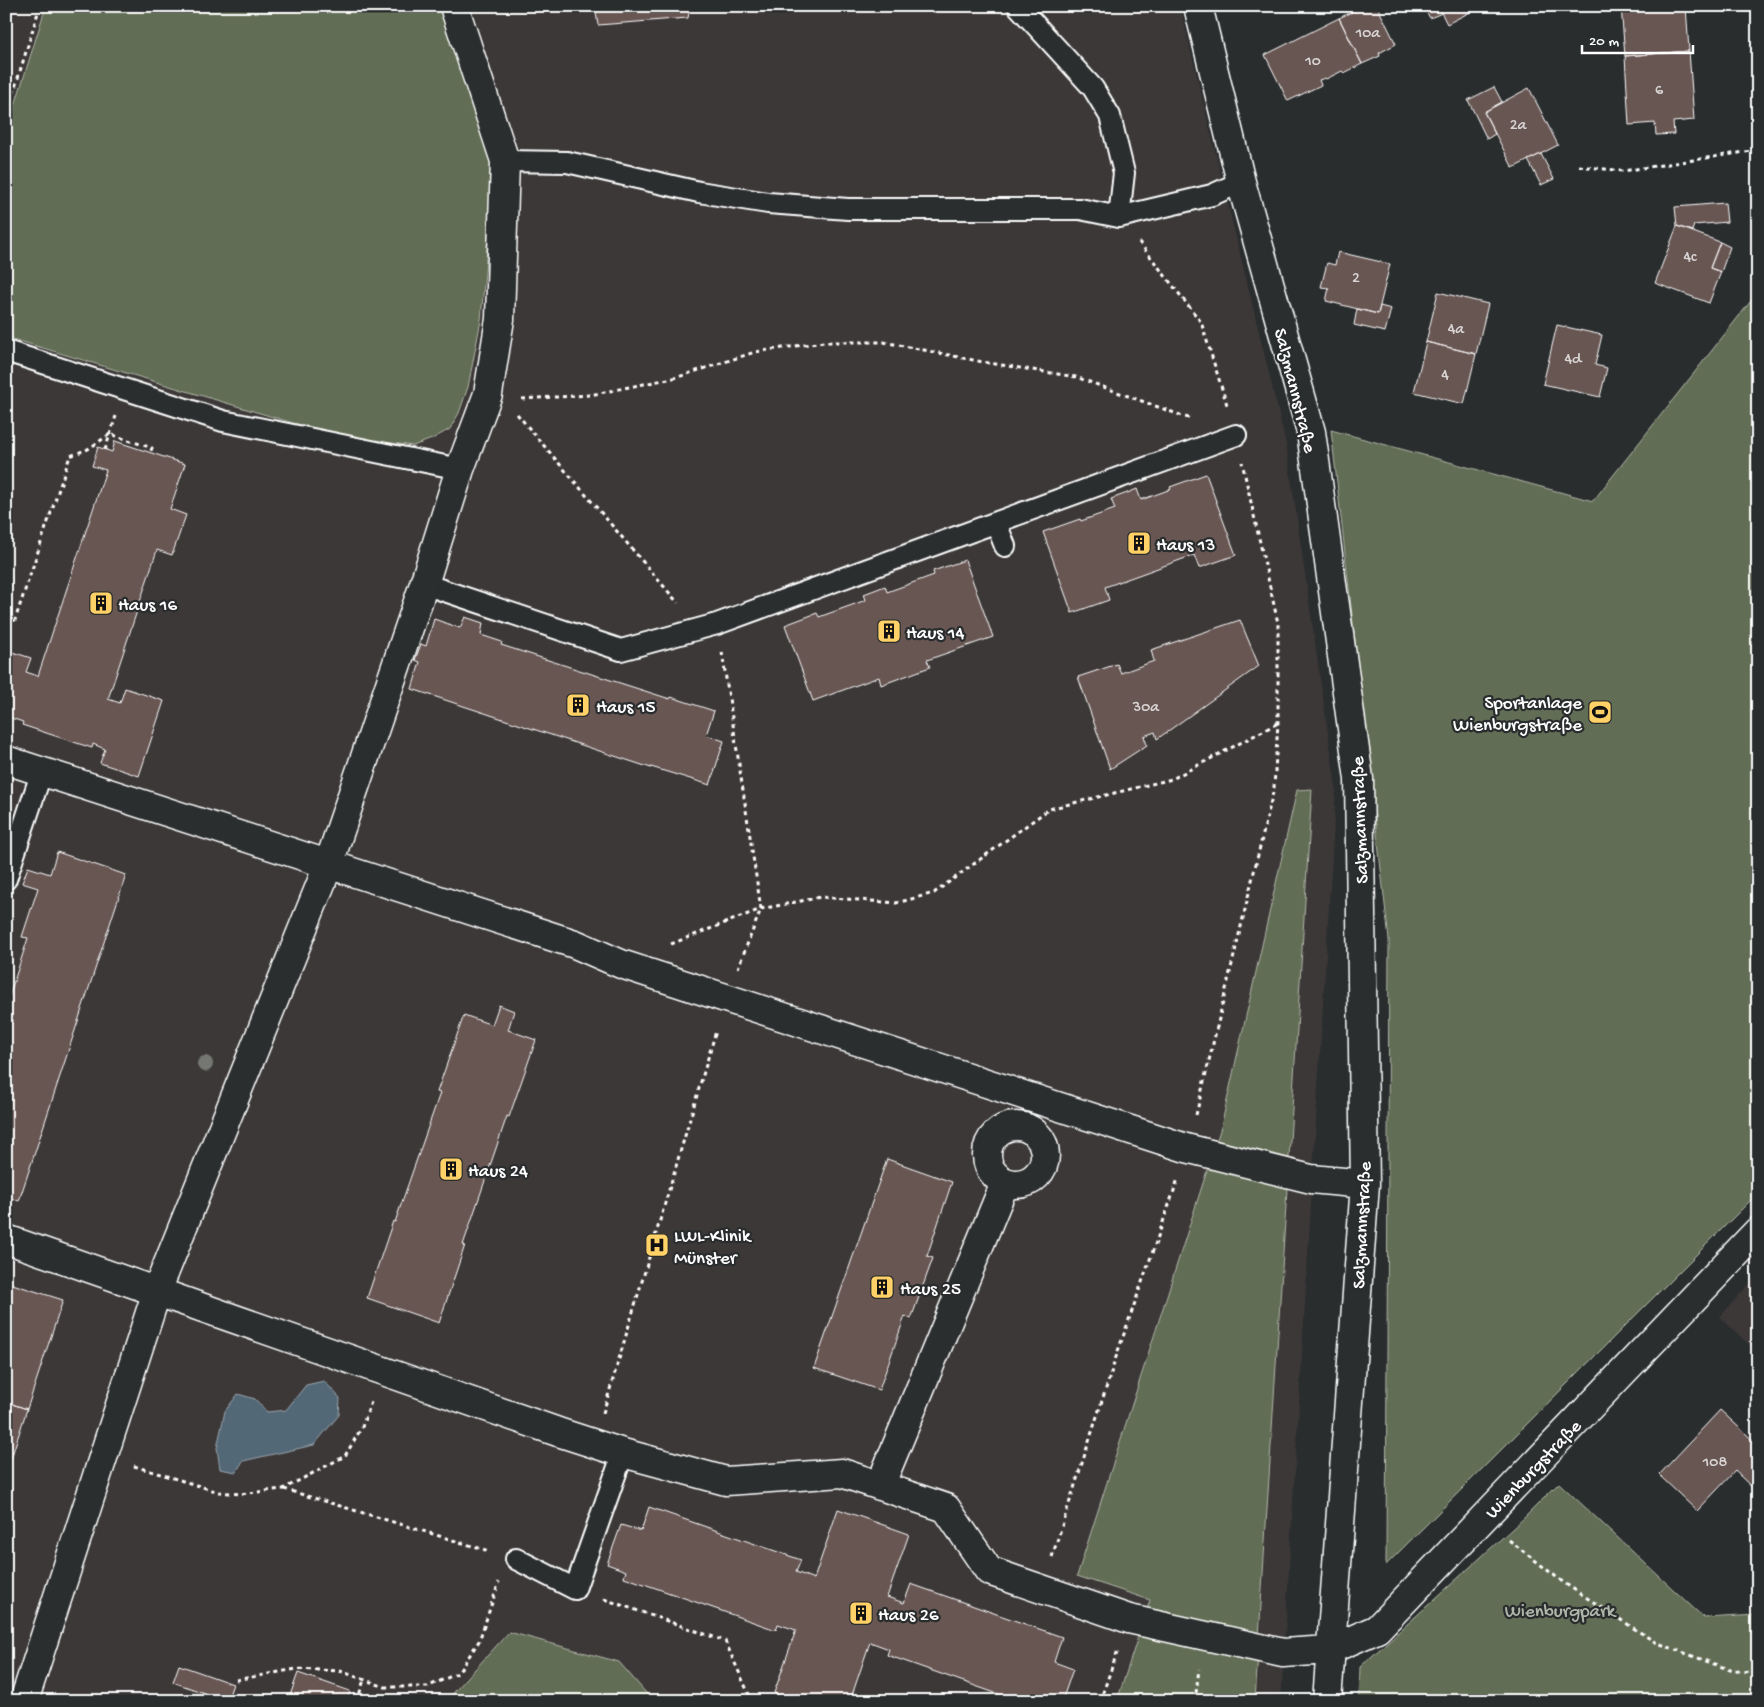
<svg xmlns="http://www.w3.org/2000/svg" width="1764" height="1707" viewBox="0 0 1764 1707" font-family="'Gochi Hand',sans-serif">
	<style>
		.built { fill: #3d3939 }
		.green { fill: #626d54; stroke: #b0b6aa }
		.water { fill: #536776; stroke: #98a4ad }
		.building { fill: #685652; stroke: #fff }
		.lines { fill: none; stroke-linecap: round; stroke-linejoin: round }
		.lane-casing { stroke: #fff; stroke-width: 24 }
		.street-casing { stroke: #fff; stroke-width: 31 }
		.path { stroke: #fff; stroke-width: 3; stroke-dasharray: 4 4; stroke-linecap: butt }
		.lane { stroke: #2a2d2e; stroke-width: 20 }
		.street { stroke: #2a2d2e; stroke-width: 28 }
		.tree { fill: #747872 }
		.labels { text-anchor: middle; stroke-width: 4.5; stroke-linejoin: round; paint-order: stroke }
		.number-label { font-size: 16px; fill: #d9d5d4 }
		.street-label { font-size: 19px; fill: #fff; stroke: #2a2d2e }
		.poi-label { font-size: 19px; fill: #fff; stroke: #2a2d2e; text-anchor: start }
		.park-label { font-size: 19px; fill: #b0b6aa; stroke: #2a2d2e }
	</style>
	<rect width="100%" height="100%" fill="#2a2d2e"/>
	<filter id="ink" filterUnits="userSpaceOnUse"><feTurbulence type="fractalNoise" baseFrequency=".02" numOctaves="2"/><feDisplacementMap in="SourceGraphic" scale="10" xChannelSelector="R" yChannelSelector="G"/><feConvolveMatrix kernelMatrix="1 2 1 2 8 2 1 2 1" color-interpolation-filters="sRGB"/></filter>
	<g filter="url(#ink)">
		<path class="built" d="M6 6H1180L1286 444 1336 788 1281 1701H6Z
			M1758 1274V1353L1720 1317Z"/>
		<path class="green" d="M46 6H443L494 163 481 320 468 387 459 413 450 429 432 439 413 446 364 439 293 423 6 337V134Z
			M1758 292V1193L1386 1565 1389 940 1331 430 1593 501Z
			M1312 789 1255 1701H1117L1150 1600 1077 1576 1221 1127 1297 790Z
			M1559 1483 1704 1618 1758 1615V1701H1359L1360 1667 1523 1519Z
			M509 1632 619 1662 653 1701H446Z"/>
		<path class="water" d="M324 1381 340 1398 339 1415 314 1445 243 1461 236 1472 220 1469 217 1448 225 1411 238 1394 255 1399 267 1412 286 1410 306 1385Z"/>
		<path class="building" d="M595 6H690L688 18 598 25Z
			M1364 6H1377L1396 44 1379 53 1380 56 1362 64 1339 18Z
			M1423 6H1438L1442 13 1430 18Z
			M1438 6H1482L1447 24Z
			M1621 6H1686L1689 51 1625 56Z
			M1339 18 1362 64 1344 73 1342 71 1326 79 1325 78 1319 80 1321 85 1288 101 1265 55Z
			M1689 51 1694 120 1673 122 1674 134 1656 135 1655 123 1629 125 1625 56Z
			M1494 87 1502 102 1484 112 1495 134 1487 139 1468 100Z
			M1529 88 1558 145 1513 168 1484 112Z
			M1541 154 1554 179 1541 185 1528 160Z
			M1725 203 1727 222 1694 225 1692 231 1677 226 1675 207Z
			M1677 226 1720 242 1710 268 1721 272 1709 303 1655 283Z
			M1720 242 1730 247 1721 272 1710 268Z
			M1338 252 1390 264 1378 314 1326 301 1329 288 1321 287 1327 263 1335 265Z
			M1438 292 1488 304 1476 354 1426 342Z
			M1380 306 1391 309 1385 332 1354 325 1357 309 1378 314Z
			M1557 325 1602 335 1595 365 1607 368 1600 397 1543 384Z
			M1426 342 1476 354 1464 404 1414 392Z
			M115 441 185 464 170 509 186 515 172 555 157 550 108 699 120 703 125 688 164 701 139 776 100 763 105 749 93 744 92 748 22 725 23 722 11 718 6 732V650L31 658 26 672 38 676 106 470 92 466 98 447 112 452Z
			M1206 474 1236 555 1199 568 1194 555 1105 587 1109 600 1072 613 1043 532 1080 519 1081 521 1115 509 1111 499 1130 492 1137 489 1141 500 1171 489 1170 487Z
			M965 560 993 637 927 660 930 667 881 685 879 677 813 701 785 625 817 613 819 617 866 600 864 594 885 586 887 592 934 575 933 571Z
			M465 617 483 623 481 635 502 642 501 645 670 699 671 697 714 711 706 735 724 741 710 785 651 767V768L412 689 420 662 415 660 421 644 426 646 434 619 460 628Z
			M1240 620 1259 666 1157 739 1155 732 1144 736 1147 745 1110 769 1078 677 1117 664 1121 673 1154 661 1151 650Z
			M57 852 126 875 19 1201 6 1196V1006L28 938 22 937 38 888 22 883 28 867 50 874Z
			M499 1005 514 1011 508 1030 536 1040 509 1117 507 1116 463 1245H465L439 1323 367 1298 393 1221 395 1222 440 1093 437 1092 464 1015 492 1025Z
			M887 1159 952 1182 927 1256 933 1258 911 1319 905 1316 879 1390 814 1368Z
			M6 1282 63 1300 27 1409 6 1402Z
			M6 1402 12 1404 6 1421Z
			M12 1404 27 1409 6 1474V1421Z
			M1720 1410 1758 1445V1493L1735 1471 1697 1511 1659 1475Z
			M649 1507 801 1560 796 1572 814 1579 838 1509 909 1534 887 1597 904 1603 911 1584 1062 1637 1054 1662 1073 1669 1062 1701H1018L887 1655 889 1649 870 1642 850 1701H797L774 1693 796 1630 778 1624 776 1630 624 1577 626 1571 607 1564 621 1525 641 1531Z
			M179 1665 233 1684 227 1701 173 1682Z
			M298 1673 350 1691 347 1701H288Z"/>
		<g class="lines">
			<g class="lane-casing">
				<path id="lane" d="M1018 6 1093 88 1110 116 1124 173 1119 217
					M505 161 567 162 699 192 768 203 848 209H1080L1119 217 1212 195 1241 182
					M6 351 223 421 460 469
					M996 523 1005 546
					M424 584 621 650 717 624 1236 435
					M6 879 42 771
					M516 1559 575 1589 623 1453"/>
			</g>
			<g class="street-casing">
				<path id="street" d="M1198 6 1241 182 1311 432 1359 779 1365 1184 1327 1701
					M6 760 575 944 621 964 1186 1148 1311 1179 1365 1184
					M987 1155a29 29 0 1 1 58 0a29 29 0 1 1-58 0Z
					M6 1239 558 1432 623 1453 726 1481 842 1473 946 1508 989 1571 1129 1619 1283 1653 1329 1650 1377 1629 1758 1231
					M880 1486 1005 1183
					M24 1701 157 1291 328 866 424 584 460 469 488 394 500 319 505 161 454 6"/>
			</g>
			<path class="path" d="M6 117 40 6
				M1579 166 1623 171 1758 150
				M1139 242 1201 322 1228 408
				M522 399 590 395 678 377 755 352 824 342H884L983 362 1076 377 1191 419
				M517 414 678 603
				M105 450 116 416
				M6 624 15 620 70 456 88 449 110 434 152 448 150 453
				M722 652 761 909 738 968
				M671 944 761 909 821 897 896 903 934 893 1049 809 1172 779 1278 723
				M1196 1115 1274 788 1278 722V623L1242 462
				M603 1413 716 1031
				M134 1466 219 1492 240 1494 283 1489 345 1456 362 1427 371 1402
				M284 1489 489 1551
				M1509 1540 1564 1583 1655 1642 1733 1671 1758 1672
				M1052 1557 1117 1354 1178 1179
				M604 1599 725 1641 752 1701
				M236 1680 296 1669 340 1671 385 1687H427L458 1673 479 1641 499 1582
				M357 1701 364 1680
				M1100 1701 1118 1650
				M1195 1701 1199 1669"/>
			<use href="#lane" class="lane"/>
			<use href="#street" class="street"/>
		</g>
		<circle class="tree" cx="205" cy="1064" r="8"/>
	</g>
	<defs>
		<g id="building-square" transform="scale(1.25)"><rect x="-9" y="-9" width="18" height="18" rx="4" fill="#ffd166" stroke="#2a2d2e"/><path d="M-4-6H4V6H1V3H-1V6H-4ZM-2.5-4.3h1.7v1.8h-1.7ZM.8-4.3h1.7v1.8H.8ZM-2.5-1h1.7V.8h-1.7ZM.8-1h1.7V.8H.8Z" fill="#111"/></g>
		<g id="stadium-square" transform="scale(1.25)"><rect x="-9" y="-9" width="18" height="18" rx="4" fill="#ffd166" stroke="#2a2d2e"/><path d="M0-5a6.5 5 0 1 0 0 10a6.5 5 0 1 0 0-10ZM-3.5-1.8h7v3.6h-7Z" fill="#111"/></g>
		<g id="hospital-square" transform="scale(1.25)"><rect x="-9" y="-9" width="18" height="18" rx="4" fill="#ffd166" stroke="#2a2d2e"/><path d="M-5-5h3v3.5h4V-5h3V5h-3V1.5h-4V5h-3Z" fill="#111"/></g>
	</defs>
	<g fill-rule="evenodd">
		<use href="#building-square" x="1139" y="543"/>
		<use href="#building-square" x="101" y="603"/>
		<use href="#building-square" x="889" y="631"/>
		<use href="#building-square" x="578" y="705"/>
		<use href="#stadium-square" x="1600" y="712"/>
		<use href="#building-square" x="451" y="1169"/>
		<use href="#hospital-square" x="657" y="1245"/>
		<use href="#building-square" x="882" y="1287"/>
		<use href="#building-square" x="861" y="1613"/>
	</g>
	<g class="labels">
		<g class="number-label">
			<text x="1368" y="37">10a</text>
			<text x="1313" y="65">10</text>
			<text x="1659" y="94">6</text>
			<text x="1518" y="129">2a</text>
			<text x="1690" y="261">4c</text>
			<text x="1356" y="282">2</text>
			<text x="1456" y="333">4a</text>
			<text x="1573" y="363">4d</text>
			<text x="1445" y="379">4</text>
			<text x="1146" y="711">30a</text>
			<text x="1715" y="1466">108</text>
		</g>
		<g class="street-label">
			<text transform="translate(1297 390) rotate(76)" y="7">Salzmannstraße</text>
			<text transform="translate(1358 820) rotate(-92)" y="7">Salzmannstraße</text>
			<text transform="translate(1360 1225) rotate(-87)" y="7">Salzmannstraße</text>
			<text transform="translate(1532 1468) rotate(-46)" y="7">Wienburgstraße</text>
		</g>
		<g class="poi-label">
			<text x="1156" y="550">Haus 13</text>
			<text x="118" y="610">Haus 16</text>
			<text x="906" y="638">Haus 14</text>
			<text x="1582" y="708" text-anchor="end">Sportanlage<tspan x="1582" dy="22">Wienburgstraße</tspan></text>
			<text x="596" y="712">Haus 15</text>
			<text x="468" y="1176">Haus 24</text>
			<text x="674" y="1241">LWL-Klinik<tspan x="674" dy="22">Münster</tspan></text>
			<text x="900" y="1294">Haus 25</text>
			<text x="878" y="1620">Haus 26</text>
		</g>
		<g class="park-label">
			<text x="1560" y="1616">Wienburgpark</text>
		</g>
	</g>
	<rect width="1764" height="1707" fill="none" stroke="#2a2d2e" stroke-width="25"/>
	<rect x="12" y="12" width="1739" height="1682" fill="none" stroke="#fff" stroke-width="2" filter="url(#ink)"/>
	<path d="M1582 45v8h111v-8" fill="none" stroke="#ffffff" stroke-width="2.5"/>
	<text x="1589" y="45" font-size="15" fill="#ffffff" stroke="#2a2d2e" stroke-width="4" paint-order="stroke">20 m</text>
</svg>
